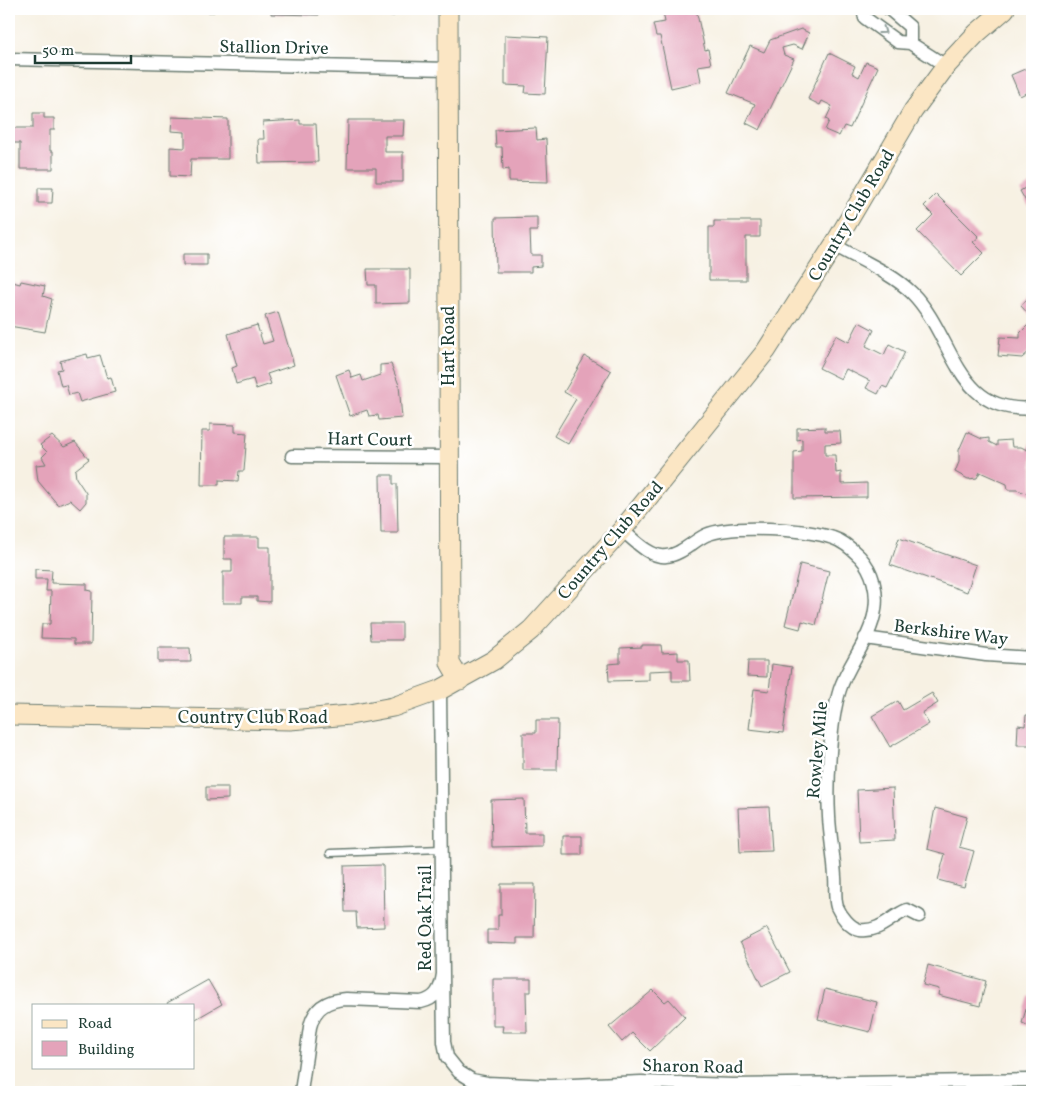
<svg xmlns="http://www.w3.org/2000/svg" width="1041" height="1101" viewBox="0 0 1041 1101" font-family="Vollkorn,serif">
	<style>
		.building { fill: #e4a3ba }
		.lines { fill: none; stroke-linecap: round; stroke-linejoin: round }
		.lane-casing { stroke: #6b7c71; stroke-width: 9 }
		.street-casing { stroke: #6b7c71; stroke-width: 15 }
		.secondary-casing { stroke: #6b7c71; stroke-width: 21 }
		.lane { stroke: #fff; stroke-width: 6 }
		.street { stroke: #fff; stroke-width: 12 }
		.secondary { stroke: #fbe6c4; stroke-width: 19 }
		.oneway { stroke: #8f9e9a }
		.labels { text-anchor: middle; stroke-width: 5; stroke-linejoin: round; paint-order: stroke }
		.street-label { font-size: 18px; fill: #1f3d34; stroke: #fff }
	</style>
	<rect width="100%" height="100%" fill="#fff"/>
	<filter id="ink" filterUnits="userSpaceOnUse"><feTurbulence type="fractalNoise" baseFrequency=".02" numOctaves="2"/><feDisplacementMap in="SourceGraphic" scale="10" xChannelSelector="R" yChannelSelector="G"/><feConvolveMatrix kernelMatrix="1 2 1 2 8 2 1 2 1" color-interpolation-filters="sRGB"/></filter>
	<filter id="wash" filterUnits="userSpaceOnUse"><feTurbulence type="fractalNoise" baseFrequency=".0096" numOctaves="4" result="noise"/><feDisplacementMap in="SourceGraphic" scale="20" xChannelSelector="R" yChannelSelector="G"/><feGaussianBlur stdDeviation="1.12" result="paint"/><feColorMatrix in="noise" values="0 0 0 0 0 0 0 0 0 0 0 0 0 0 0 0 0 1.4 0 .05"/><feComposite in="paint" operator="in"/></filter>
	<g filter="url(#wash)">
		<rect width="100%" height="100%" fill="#f7f1e3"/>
		<g id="blocks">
			<path class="building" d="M174 9H204L214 12H174Z
				M271 9H319V15L271 14Z
				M365 9H395L394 16 365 13Z
				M679 9H696L705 50 708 49 711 64 698 66 701 81 671 88 660 36H656L653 24 665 22 663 12Z
				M801 29 809 33 802 49 793 45 782 48 784 55 794 59 760 130 746 123 755 104 728 93 750 46 764 52 770 40Z
				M505 35 548 37 545 94 525 93 526 86 505 85Z
				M829 53 855 66 852 73 859 77 866 62 878 67 850 128 844 126 839 136 825 130 829 121 826 119 832 106 822 101 820 105 808 99Z
				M1032 66V90L1020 96 1011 75Z
				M33 113H44V118H54V130H50V151H53V169H20V143H9V119H13V128H33Z
				M172 117 228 119V159H191L190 177 170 176V147L185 148V132L171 131Z
				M300 120V124H316L318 162 259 163 258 139H264L263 122Z
				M348 120H404L403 136H385V152H403V182H376V168H347Z
				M536 128 537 140 546 139 548 182 509 181V169L503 170 502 147H496L495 130Z
				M1030 185 1032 188V212L1020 191Z
				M38 188H53L52 203H38Z
				M936 194 979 237 973 242 984 253 961 276 917 231 933 215 924 206Z
				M537 217V231H530L531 255H541V266L531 267V272H496L495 218Z
				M714 221H760V237H746V280H709V227H714Z
				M183 254H207V265H183Z
				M367 269H410V303L376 304V285H368Z
				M9 281 20 284 21 281 45 286 43 296 52 299 45 332 9 326Z
				M1032 293V318L1021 306Z
				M278 312 294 365 267 374 271 384 256 389 253 379 236 384 232 368 237 366 228 334 257 325 263 344 273 341 265 316Z
				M1032 321V349L1022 358 998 356 1000 337 1020 338V333Z
				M859 322 874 330 866 346 884 355 889 344 905 352 887 388 882 386 878 394 866 388 870 381 846 369 841 379 819 368 836 335 849 342Z
				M87 354 88 358 100 355 107 378 111 377 115 392 80 402 77 393 69 395 66 385 61 386 57 370 62 369 60 361Z
				M585 356 611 371 568 444 554 436 576 399 564 392Z
				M391 364 399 385 402 418 379 420 378 415 369 416 367 410 350 416 336 375 349 370 352 378 361 375 363 381 380 375V365Z
				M210 424 235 425V432L247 433 244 471H239L238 481 219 480V485H201L202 431H210Z
				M825 427V431H840L841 443 825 444V455H835L836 473 841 472V484L867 483V497L794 498V452L802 451V439L797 440V428Z
				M967 432 982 439 989 438V442L997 446V441L1011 440 1012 447H1021L1027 450 1032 439V495L1017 490H1008L1007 484 980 472 977 478 968 479 955 472 959 462V450Z
				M52 436 64 447 75 442 89 459 75 470 76 478 86 493V502L80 509 70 500 58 505 38 481 36 465 46 464 42 457 47 452 40 445Z
				M380 475H393V484H397L398 533H381Z
				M224 537H259V547H270V602L257 601V597H242V603H223V572H232V559H224Z
				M899 538 976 565 967 592 890 565Z
				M800 564 829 571 816 625 802 621 800 629 785 625Z
				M35 569 52 570 51 583 87 584V590L92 591 91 644H74V639L41 638 42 624H50L51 591H46L47 579H35Z
				M370 623H402V640H371Z
				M642 645H661L662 653 678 652V660H689L690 681H672V670L649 671V680L609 681 608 664 620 663V648L642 647Z
				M158 648H190L191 662H158Z
				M748 661H767V677L747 676Z
				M772 664 792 667 783 733 749 729 754 689 769 691Z
				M932 693 938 703 922 713 929 724 890 747 872 716 898 701 903 710Z
				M1026 715H1032V745H1017L1018 725 1025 726Z
				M536 720H558L557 770H523V733H536Z
				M206 787H228V799L206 800Z
				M893 788 895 840 859 842 857 790Z
				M524 799 525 833H542V846L492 847 491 800Z
				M769 807 772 851 740 852 738 808Z
				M935 808 967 817 959 847 974 851 964 887 938 880 945 854 927 849Z
				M563 836H582V855H563Z
				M383 865 384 927 357 928 356 912H345L344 866Z
				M501 884H535L534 938H517V944L487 943V930H498V915H501Z
				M767 928 790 972 762 986 740 942Z
				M928 965 986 981 980 1006 938 995 939 989 923 985Z
				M493 979H531V992H526L527 1032H502L503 1026H493Z
				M208 980 222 1004 194 1020V1005H168L167 1003Z
				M825 989 877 1002 870 1032 818 1019Z
				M653 990 665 1002 669 999 685 1017 650 1051 632 1033 622 1042 609 1027Z
				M1030 996 1032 997V1027L1022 1023Z"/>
		</g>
	</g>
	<g filter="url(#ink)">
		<use href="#blocks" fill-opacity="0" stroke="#6b7c71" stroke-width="1"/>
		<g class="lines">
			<g class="lane-casing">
				<path id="lane" d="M330 853 442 849"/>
			</g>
			<g class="street-casing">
				<path id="street" d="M863 9 865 18 898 42 910 43 946 66
					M889 9 910 27V43
					M9 59 448 69
					M834 245C858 259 892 273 912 293 954 335 955 415 1032 408
					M292 456 448 457
					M622 530C633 539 650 558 666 556 681 555 693 541 706 535 731 524 807 529 833 538 843 541 852 549 860 557 873 571 878 592 875 610 871 639 849 662 840 689 830 720 827 783 829 817 830 837 834 857 835 877 836 886 834 898 837 907 841 916 850 928 860 930 881 932 890 917 907 910L919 916
					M865 638 986 655 1032 658
					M443 974 444 1042 447 1057 459 1072 472 1080 487 1083 550 1086 641 1082 733 1085 1032 1080
					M301 1092 310 1027C314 1008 327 1000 346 999L421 1002C436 999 441 989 443 974L440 690"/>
			</g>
			<g class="secondary-casing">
				<path id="secondary" d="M448 9 450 663 460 680
					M9 715 290 720 350 715 393 707 440 690 494 660 531 630 622 530 766 351 834 245 913 111 946 66 977 33 1005 9"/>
			</g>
			<use href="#lane" class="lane"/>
			<use href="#street" class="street"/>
			<use href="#secondary" class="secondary"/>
		</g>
		<defs><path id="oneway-chevron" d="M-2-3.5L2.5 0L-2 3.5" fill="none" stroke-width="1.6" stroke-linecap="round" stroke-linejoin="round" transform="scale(1.25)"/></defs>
		<use class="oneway" href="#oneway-chevron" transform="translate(883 31) rotate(36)"/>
	</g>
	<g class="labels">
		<g class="street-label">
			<text transform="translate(274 47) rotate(1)" y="6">Stallion Drive</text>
			<text transform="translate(851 215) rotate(-59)" y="6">Country Club Road</text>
			<text transform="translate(448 346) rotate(-90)" y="6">Hart Road</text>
			<text transform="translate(370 439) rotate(1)" y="6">Hart Court</text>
			<text transform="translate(610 540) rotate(-49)" y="6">Country Club Road</text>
			<text transform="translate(951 632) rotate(7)" y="6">Berkshire Way</text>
			<text x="253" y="723">Country Club Road</text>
			<text transform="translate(817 750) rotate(-85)" y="6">Rowley Mile</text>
			<text transform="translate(425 918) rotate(-90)" y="6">Red Oak Trail</text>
			<text transform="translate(693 1066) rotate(1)" y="6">Sharon Road</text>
		</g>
	</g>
	<rect width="1041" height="1101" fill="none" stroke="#fff" stroke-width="30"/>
	<rect x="32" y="1004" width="162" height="65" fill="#ffffff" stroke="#a5b1ae"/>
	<rect x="42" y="1020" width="25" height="8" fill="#fbe6c4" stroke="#a5b1ae"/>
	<text x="78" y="1028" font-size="15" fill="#1f3d34">Road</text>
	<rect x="42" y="1041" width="25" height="15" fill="#e4a3ba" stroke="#a5b1ae"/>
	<text x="78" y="1054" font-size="15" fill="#1f3d34">Building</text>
	<path d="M35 55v8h96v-8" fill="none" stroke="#1f3d34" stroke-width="2.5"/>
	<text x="42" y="55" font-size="15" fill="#1f3d34" stroke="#ffffff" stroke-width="4" paint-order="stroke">50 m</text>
</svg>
